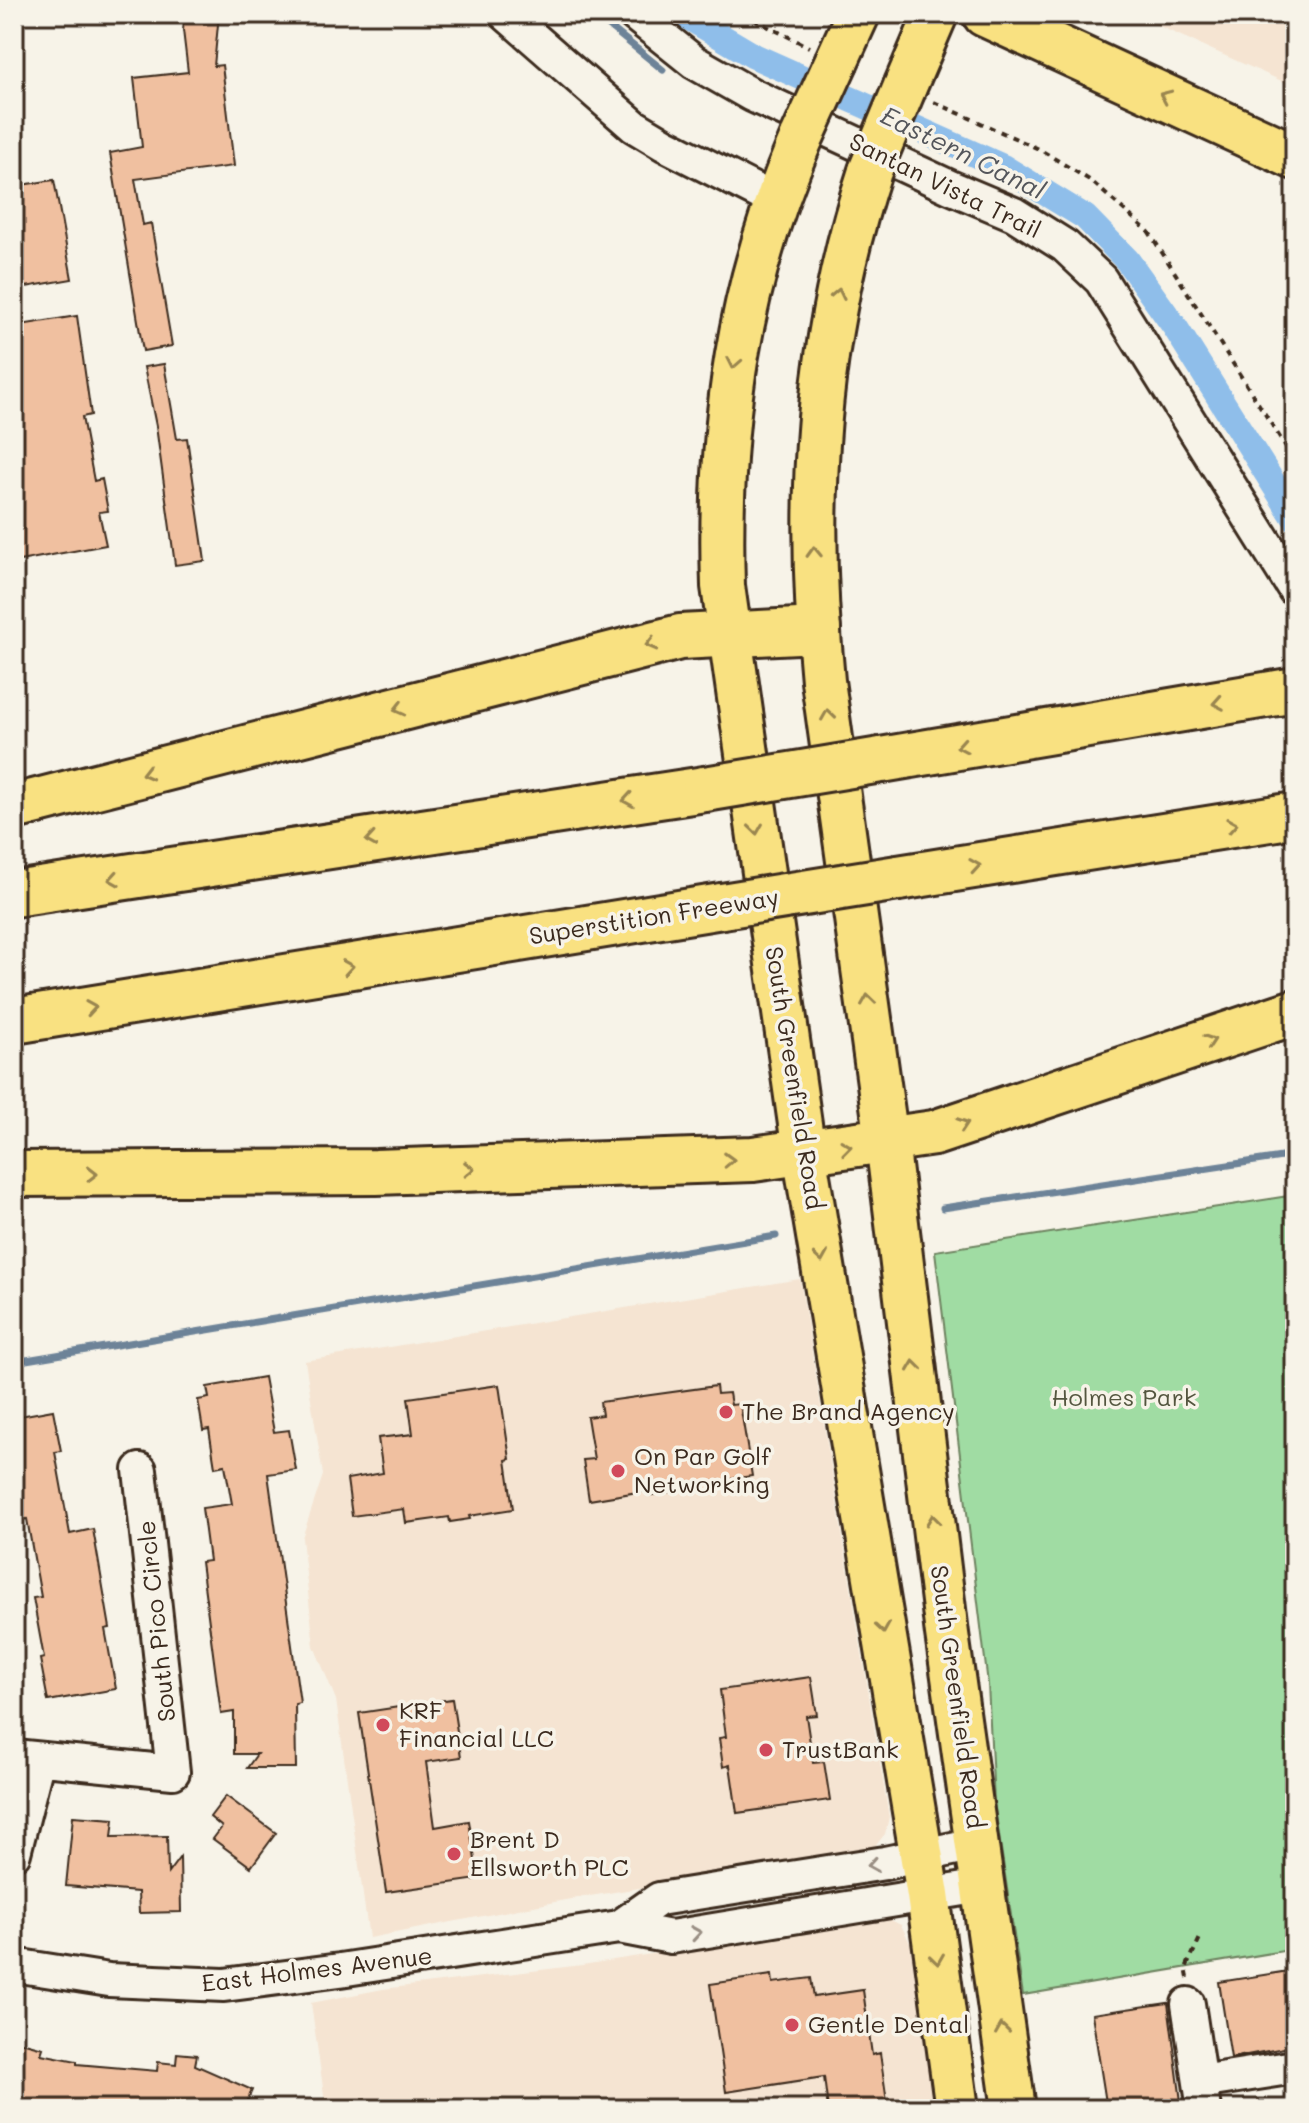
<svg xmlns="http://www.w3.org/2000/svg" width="1309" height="2123" viewBox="0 0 1309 2123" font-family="Mali,sans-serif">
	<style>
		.built { fill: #f5e4d2 }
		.green { fill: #a0dca3; stroke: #6e8360; stroke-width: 2 }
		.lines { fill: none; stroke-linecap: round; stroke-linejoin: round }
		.stream { stroke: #6d8398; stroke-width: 7 }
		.canal { stroke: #8fbeea; stroke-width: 26 }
		.building { fill: #f0c0a0; stroke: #3b2a1e; stroke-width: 2 }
		.minor-casing { stroke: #3b2a1e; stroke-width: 38 }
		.major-casing { stroke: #3b2a1e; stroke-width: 48 }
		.highway-casing { stroke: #3b2a1e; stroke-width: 50 }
		.path { stroke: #3b2a1e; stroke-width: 4; stroke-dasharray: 6 6; stroke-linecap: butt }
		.minor { stroke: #f7f3e8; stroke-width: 32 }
		.major { stroke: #f9e181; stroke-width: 42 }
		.highway { stroke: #f9e181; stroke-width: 44 }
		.major-bridge-casing { stroke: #3b2a1e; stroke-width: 48; stroke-linecap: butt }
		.highway-bridge-casing { stroke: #3b2a1e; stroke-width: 50; stroke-linecap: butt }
		.major-bridge { stroke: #f9e181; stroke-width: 42 }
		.highway-bridge { stroke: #f9e181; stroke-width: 44 }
		.oneway { stroke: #9a8650 }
		.oneway2 { stroke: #998e83 }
		.poi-dot { fill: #d1495b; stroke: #f7f3e8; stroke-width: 3 }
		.labels { text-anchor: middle; stroke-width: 7; stroke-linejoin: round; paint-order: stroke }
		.street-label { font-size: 24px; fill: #3b2a1e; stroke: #f7f3e8 }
		.park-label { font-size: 24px; fill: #54563f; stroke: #f7f3e8 }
		.poi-label { font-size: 24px; fill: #3b2a1e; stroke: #f7f3e8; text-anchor: start }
		.water-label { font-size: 26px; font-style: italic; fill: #54565b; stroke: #f7f3e8 }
	</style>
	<rect width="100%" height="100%" fill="#f7f3e8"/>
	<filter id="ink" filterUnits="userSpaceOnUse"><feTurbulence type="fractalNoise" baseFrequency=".0125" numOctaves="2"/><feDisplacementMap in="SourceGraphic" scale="16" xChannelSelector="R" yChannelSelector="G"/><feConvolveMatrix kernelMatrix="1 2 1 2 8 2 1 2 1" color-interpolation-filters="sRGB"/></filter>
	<g filter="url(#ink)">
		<path class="built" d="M1132 14H1295V87Z
			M800 1279 889 1817 885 1834 876 1845 863 1852 565 1900 369 1938 336 1700 314 1646 302 1538 323 1475 305 1361Z
			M878 1918 891 1920 901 1925 911 1945 934 2109H326L311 2003 383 1989 582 1965Z"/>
		<path class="green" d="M1295 1195V1949L1023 1995 994 1802 988 1684 935 1251Z"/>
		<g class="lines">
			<path class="stream" d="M594 14 663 70
				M943 1208 1295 1155
				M14 1362 776 1236"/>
			<path class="canal" d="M683 14 754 56 1003 167 1085 217 1127 260 1175 327 1295 518"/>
		</g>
		<path class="building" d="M185 14H219L214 66 222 65 234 166 135 179 143 225 151 223 172 346 143 351 110 153 142 147 134 78 188 72 183 30Z
			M54 180 72 279 14 289V195L23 193 21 185Z
			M77 316 91 415 82 417 94 481 102 479 108 511 99 512 106 545 14 562V326Z
			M164 364 177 439 187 438 205 561 175 565 156 426 144 367Z
			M264 1377 274 1432 289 1430 296 1470 268 1474 300 1703 295 1704 296 1768H247L257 1754H234V1712L221 1714 201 1562 209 1561 202 1508 232 1504 225 1465 215 1467 209 1429 203 1430 198 1400 209 1398 207 1387Z
			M499 1385 510 1459 506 1460 513 1509 469 1516 470 1519 450 1522 449 1517 406 1523 404 1509 352 1516 347 1479 383 1473 378 1438 413 1434 408 1398Z
			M716 1386 717 1394 729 1393 731 1405 740 1404 752 1476 689 1485V1489L651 1495 650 1490 589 1500 583 1460 594 1459 587 1417 602 1415 600 1402Z
			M53 1410 61 1451 55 1452 70 1534 93 1529 110 1628 105 1629 116 1689 48 1701 40 1659 44 1658 33 1598 41 1597 27 1519 14 1522V1417Z
			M811 1677 817 1715 806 1716 813 1763 824 1762 830 1800 737 1813 730 1765 723 1767 719 1738 726 1737 720 1690Z
			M452 1699 461 1757 426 1762 435 1827 469 1821 478 1879 386 1892 359 1713Z
			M226 1796 276 1833 251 1867 213 1839 222 1827 210 1817Z
			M73 1816 114 1819 112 1837 167 1836 168 1873 180 1857 181 1912 139 1913 138 1892 66 1886Z
			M1295 1970V2046L1231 2058 1219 1982Z
			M772 1975 773 1983 811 1978 814 1997 863 1990 872 2055 880 2053 888 2109H828L824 2077 726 2092 710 1984Z
			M1168 2003 1182 2109H1107L1092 2014Z
			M14 2040 43 2048 41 2054 77 2061V2064L157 2071 158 2062 176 2064 177 2053 197 2055 195 2065 252 2090 244 2109H14Z"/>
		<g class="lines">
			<g class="minor-casing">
				<path id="minor" d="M506 14 634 126 664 144 776 201
					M634 14 694 62 752 95 950 187 1014 214 1065 246 1101 280 1295 590
					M14 1756 173 1772 140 1470
					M14 1853 38 1759
					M619 1927 659 1899 885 1863 976 1844
					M14 1965 109 1980 224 1985 340 1970 619 1927 671 1937 982 1886
					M1188 2004 1204 2109
					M1200 2082 1295 2067"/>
			</g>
			<g class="major-casing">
				<path id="major" d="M837 60 858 14
					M904 89 936 14
					M802 137C738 284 718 427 723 586L804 1152 928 1895 957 2109
					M870 171C815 339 806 506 823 681L887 1141 947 1634 1014 2109"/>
			</g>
			<g class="highway-casing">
				<path id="highway" d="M985 14 1295 157
					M881 760 1295 690
					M14 807 680 637 818 630
					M898 878 1295 815
					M14 894 705 789
					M14 1021 722 906
					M14 1174 376 1172 753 1159 934 1133 1295 1012"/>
			</g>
			<path class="path" d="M743 14 809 47
				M934 102 1039 149 1091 181 1149 232 1295 461
				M1188 1978 1186 1968 1200 1938"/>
			<use href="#minor" class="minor"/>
			<use href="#major" class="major"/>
			<use href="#highway" class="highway"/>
			<g class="major-bridge-casing">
				<path id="major-bridge" d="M802 137 837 60
					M870 171 904 89"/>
			</g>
			<g class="highway-bridge-casing">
				<path id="highway-bridge" d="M705 789 881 760
					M722 906 898 878"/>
			</g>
			<use href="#major-bridge" class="major-bridge"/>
			<use href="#highway-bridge" class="highway-bridge"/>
		</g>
		<defs><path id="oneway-chevron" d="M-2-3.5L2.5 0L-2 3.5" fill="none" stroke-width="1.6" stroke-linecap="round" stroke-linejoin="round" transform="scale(2)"/></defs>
		<g class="oneway">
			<use href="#oneway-chevron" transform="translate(1165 96) rotate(-156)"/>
			<use href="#oneway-chevron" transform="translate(838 294) rotate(-78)"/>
			<use href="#oneway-chevron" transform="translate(734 363) rotate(101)"/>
			<use href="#oneway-chevron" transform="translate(814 552) rotate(-92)"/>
			<use href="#oneway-chevron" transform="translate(651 644) rotate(166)"/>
			<use href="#oneway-chevron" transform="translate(1218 703) rotate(170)"/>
			<use href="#oneway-chevron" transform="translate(399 709) rotate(166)"/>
			<use href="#oneway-chevron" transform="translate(828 715) rotate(-98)"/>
			<use href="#oneway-chevron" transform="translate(962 746) rotate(170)"/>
			<use href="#oneway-chevron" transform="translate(147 773) rotate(166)"/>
			<use href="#oneway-chevron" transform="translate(628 800) rotate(171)"/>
			<use href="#oneway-chevron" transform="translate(1232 825) rotate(-9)"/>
			<use href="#oneway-chevron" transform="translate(756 829) rotate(82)"/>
			<use href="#oneway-chevron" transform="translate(371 840) rotate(171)"/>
			<use href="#oneway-chevron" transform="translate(975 866) rotate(-9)"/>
			<use href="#oneway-chevron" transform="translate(114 879) rotate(171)"/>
			<use href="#oneway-chevron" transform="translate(348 967) rotate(-9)"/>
			<use href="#oneway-chevron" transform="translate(868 1000) rotate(-98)"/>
			<use href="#oneway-chevron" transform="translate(91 1008) rotate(-9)"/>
			<use href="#oneway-chevron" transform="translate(1210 1041) rotate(-19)"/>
			<use href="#oneway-chevron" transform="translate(963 1124) rotate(-19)"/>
			<use href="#oneway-chevron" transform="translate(846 1147) rotate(-8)"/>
			<use href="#oneway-chevron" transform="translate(729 1160) rotate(-2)"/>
			<use href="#oneway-chevron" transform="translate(469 1169) rotate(-2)"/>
			<use href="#oneway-chevron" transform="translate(92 1174)"/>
			<use href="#oneway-chevron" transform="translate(821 1257) rotate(81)"/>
			<use href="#oneway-chevron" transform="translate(914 1366) rotate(-97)"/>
			<use href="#oneway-chevron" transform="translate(933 1520) rotate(-97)"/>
			<use href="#oneway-chevron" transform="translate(883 1628) rotate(81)"/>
			<use href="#oneway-chevron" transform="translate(937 1959) rotate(82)"/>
			<use href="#oneway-chevron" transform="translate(1002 2029) rotate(-98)"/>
		</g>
		<g class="oneway2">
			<use href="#oneway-chevron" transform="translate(873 1865) rotate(171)"/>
			<use href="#oneway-chevron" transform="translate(696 1933) rotate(-9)"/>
		</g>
	</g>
	<g class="poi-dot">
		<circle cx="726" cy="1412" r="8"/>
		<circle cx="618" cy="1471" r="8"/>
		<circle cx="383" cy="1725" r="8"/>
		<circle cx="766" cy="1750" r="8"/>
		<circle cx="454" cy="1854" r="8"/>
		<circle cx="792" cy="2025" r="8"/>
	</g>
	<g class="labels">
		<g class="street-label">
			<text transform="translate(945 186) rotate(26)" y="8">Santan Vista Trail</text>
			<text transform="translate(654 917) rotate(-9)" y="8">Superstition Freeway</text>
			<text transform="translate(794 1078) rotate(81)" y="8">South Greenfield Road</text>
			<text transform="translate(157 1621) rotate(-96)" y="8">South Pico Circle</text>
			<text transform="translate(957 1697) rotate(82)" y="8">South Greenfield Road</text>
			<text transform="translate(317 1970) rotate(-7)" y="8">East Holmes Avenue</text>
		</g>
		<g class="park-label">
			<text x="1124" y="1406">Holmes Park</text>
		</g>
		<g class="poi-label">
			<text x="742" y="1420">The Brand Agency</text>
			<text x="634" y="1465">On Par Golf<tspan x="634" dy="28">Networking</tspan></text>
			<text x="399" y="1719">KRF<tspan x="399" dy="28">Financial LLC</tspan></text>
			<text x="782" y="1758">TrustBank</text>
			<text x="470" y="1848">Brent D<tspan x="470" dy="28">Ellsworth PLC</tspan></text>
			<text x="808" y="2033">Gentle Dental</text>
		</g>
		<g class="water-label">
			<text transform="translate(963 153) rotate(26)" y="9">Eastern Canal</text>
		</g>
	</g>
	<rect width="1309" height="2123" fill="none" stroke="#f7f3e8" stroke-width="48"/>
	<rect x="24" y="24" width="1261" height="2075" fill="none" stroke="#3b2a1e" stroke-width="3" filter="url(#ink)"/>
</svg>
